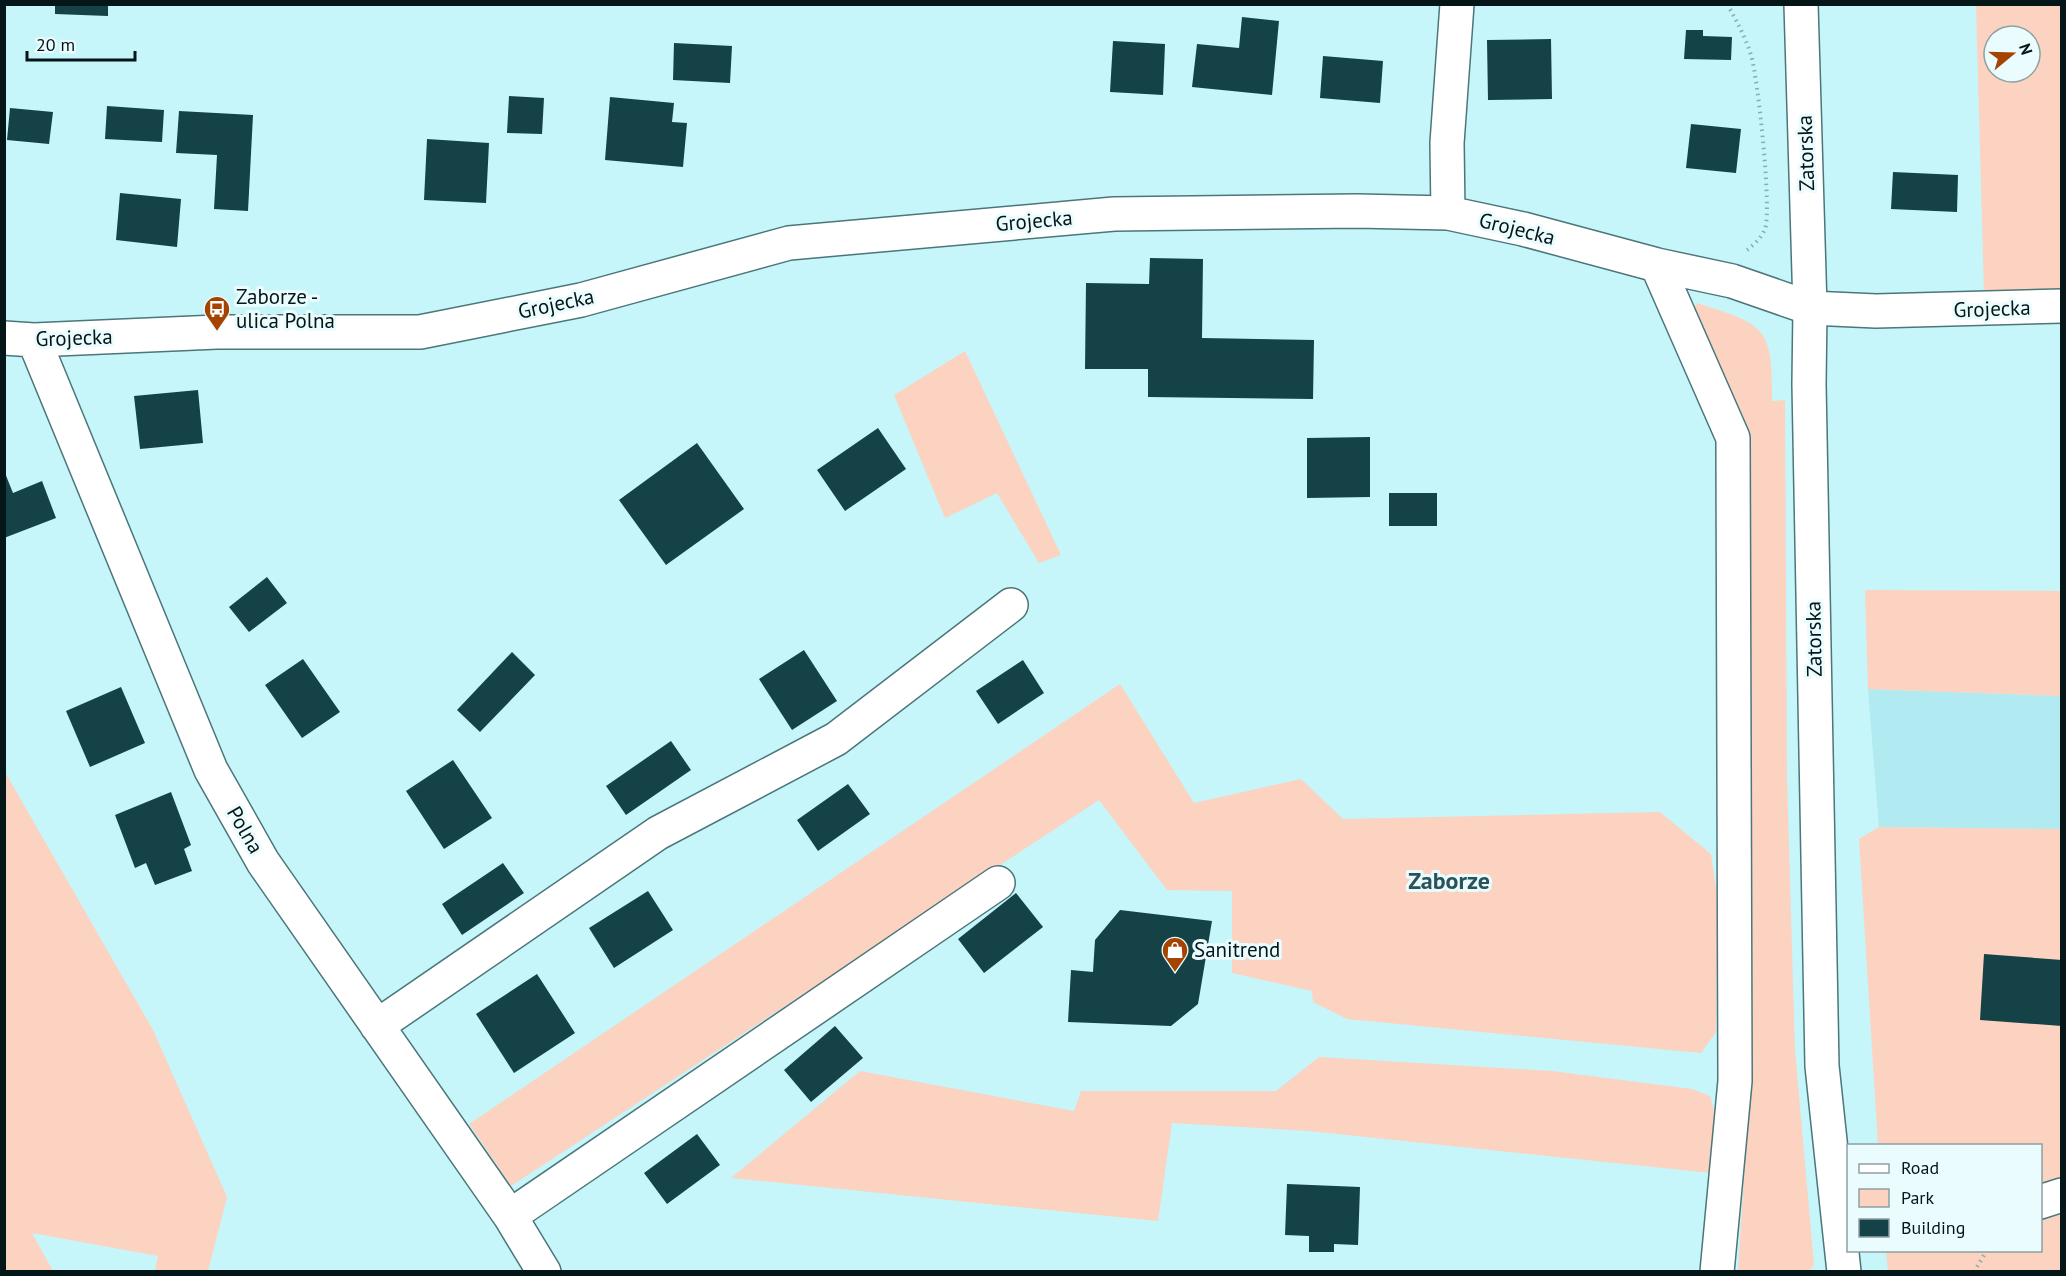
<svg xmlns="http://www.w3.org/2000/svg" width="2066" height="1276" viewBox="0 0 2066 1276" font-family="'PT Sans',sans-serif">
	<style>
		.built { fill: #b1eaf0 }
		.green { fill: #fcd3c1; fill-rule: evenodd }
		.building { fill: #144247 }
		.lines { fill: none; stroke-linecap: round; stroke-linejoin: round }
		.minor-casing { stroke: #4b767a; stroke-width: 36 }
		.major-casing { stroke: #4b767a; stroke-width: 36 }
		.path { stroke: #88adb1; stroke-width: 4; stroke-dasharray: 1.5 4.5; stroke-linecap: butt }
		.minor { stroke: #fff; stroke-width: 33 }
		.major { stroke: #fff; stroke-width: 33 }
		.labels { text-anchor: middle; stroke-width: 6; stroke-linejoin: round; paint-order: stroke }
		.street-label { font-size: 21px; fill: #051618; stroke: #eafcfe }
		.poi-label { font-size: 21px; fill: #051618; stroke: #eafcfe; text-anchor: start }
		.quarter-label { font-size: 24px; font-weight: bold; fill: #295358; stroke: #eafcfe }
	</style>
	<rect width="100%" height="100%" fill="#c6f5fa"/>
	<path class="built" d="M1868 689 2061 696V829L1879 827Z"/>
	<path class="green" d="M1976 5H2061V290L1984 295ZM1994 36H2030V72H1994Z
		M1697 303C1765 325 1773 326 1772 401L1785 400 1787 779 1795 1050 1814 1265 1809 1271H1738L1750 1082 1744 417 1718 375 1691 314Z
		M965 351 1061 555 1039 563 997 493 945 518 894 395Z
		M1865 590 2061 591V696L1868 689Z
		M1120 684 1194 803 1301 779 1343 819 1660 812 1711 854 1718 901 1716 1032 1701 1053 1347 1019 1313 1002 1312 991 1232 973V891L1167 890 1099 800 511 1186 469 1124Z
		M5 772 153 1030 227 1197 208 1271H155L158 1256 32 1233 53 1271H5Z
		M1879 827 2061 829V1271H1888L1886 1251 2040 1250V1146L1878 1145 1859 839Z
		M1319 1057 1552 1071 1692 1089 1710 1096 1714 1111 1711 1173 1309 1131 1172 1123 1158 1221 731 1178 860 1071 1074 1111 1081 1091H1276Z"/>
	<path class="building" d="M55 4H108V16L55 14Z
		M1242 17 1279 21 1272 95 1192 87 1197 44 1239 48Z
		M1686 30H1703V36L1732 37 1731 60 1684 59Z
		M1551 39 1552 99 1488 100 1487 40Z
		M1113 41 1165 44 1163 95 1110 92Z
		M674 43 732 46 730 83 673 80Z
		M1323 56 1383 61 1380 103 1320 98Z
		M509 96 544 98 542 134 507 133Z
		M610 97 674 103 672 122 687 123 683 167 605 160Z
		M107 106 164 110 162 142 105 139Z
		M10 108 53 112 49 144 7 140Z
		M179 111 253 115 248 211 214 209 217 155 176 153Z
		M1691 124 1741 129 1736 173 1686 168Z
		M427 139 489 143 486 203 424 200Z
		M1893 172 1958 175 1957 212 1891 209Z
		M120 193 181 199 177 247 116 240Z
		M1150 258 1203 259 1202 338 1314 340 1313 399 1148 397V369H1085L1086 283 1149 284Z
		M198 390 203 443 140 449 134 396Z
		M878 428 906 469 845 511 817 470Z
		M1370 437V497L1307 498V438Z
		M697 443 744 509 666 565 619 500Z
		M5 473 13 493 42 481 56 518 4 538Z
		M1389 493H1437V526H1389Z
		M267 577 287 603 249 632 229 607Z
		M804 650 837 701 792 730 759 679Z
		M512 652 535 675 480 732 457 710Z
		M303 659 340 712 302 738 265 685Z
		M1023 660 1044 693 998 724 976 691Z
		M121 687 145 743 90 767 66 711Z
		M671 741 691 770 626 815 606 786Z
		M453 760 492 818 444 849 406 791Z
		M848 784 870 814 818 851 797 820Z
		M171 792 191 845 184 849 192 871 155 885 146 863 135 868 115 815Z
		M503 863 524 893 462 935 442 904Z
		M648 891 673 930 614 968 589 928Z
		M1016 893 1043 927 984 973 958 939Z
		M1120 910 1212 921 1198 1004 1171 1026 1068 1022 1071 970 1093 972 1095 940Z
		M1984 954 2062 960V1026L1980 1020Z
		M537 974 575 1033 514 1073 476 1014Z
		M835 1026 863 1058 811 1102 784 1070Z
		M697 1134 720 1165 667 1204 644 1173Z
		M1287 1184 1360 1187 1358 1245 1334 1244V1252H1309V1236L1285 1235Z"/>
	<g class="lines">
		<g class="minor-casing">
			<path id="minor" d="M1448 213 1447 143 1457 4
				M1657 265 1733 438 1735 1081 1717 1272
				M4 338 34 340 217 332H420L581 300 789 243 1114 214 1357 211 1448 213 1523 229 1657 265 1732 281 1810 308 1876 311 2062 306
				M34 340 211 770 263 862 510 1216 544 1272
				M377 1026 658 833 836 739 1011 605
				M2040 1202 2062 1195
				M510 1216 998 883"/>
		</g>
		<g class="major-casing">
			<path id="major" d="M1801 4 1810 308 1809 384 1822 1066 1844 1272"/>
		</g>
		<path class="path" d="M1727 4C1737 21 1745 37 1751 55 1758 78 1772 210 1765 229 1761 238 1754 245 1747 250
			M1974 1272 1987 1250"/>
		<use href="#minor" class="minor"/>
		<use href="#major" class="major"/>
	</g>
	<defs>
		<g id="bus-pin" transform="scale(1.35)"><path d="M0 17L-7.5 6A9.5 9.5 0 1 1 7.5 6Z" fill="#a54300" stroke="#eafcfe"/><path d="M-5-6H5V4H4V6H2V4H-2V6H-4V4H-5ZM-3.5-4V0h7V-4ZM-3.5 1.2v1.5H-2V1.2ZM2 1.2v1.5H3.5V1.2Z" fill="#fff"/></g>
		<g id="shop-pin" transform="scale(1.35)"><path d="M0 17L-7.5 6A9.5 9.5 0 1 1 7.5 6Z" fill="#a54300" stroke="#eafcfe"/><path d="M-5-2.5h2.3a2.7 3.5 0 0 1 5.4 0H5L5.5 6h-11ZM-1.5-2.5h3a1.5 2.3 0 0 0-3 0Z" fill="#fff"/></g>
	</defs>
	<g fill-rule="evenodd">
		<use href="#bus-pin" x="217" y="309"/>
		<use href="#shop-pin" x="1175" y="950"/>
	</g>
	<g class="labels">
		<g class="street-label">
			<text transform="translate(1806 153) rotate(-92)" y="7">Zatorska</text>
			<text transform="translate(1034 221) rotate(-5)" y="7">Grojecka</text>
			<text transform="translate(1517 229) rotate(14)" y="7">Grojecka</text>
			<text transform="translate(556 304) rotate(-12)" y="7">Grojecka</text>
			<text transform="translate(1992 309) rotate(-2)" y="7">Grojecka</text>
			<text transform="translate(74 338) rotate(-2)" y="7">Grojecka</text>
			<text transform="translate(1814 639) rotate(-91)" y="7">Zatorska</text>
			<text transform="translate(245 830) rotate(60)" y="7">Polna</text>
		</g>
		<g class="poi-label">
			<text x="236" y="304">Zaborze -<tspan x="236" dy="24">ulica Polna</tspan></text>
			<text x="1194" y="957">Sanitrend</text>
		</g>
		<g class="quarter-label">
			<text x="1449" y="889">Zaborze</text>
		</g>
	</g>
	<rect width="2066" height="1276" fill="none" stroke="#051618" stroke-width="12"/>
	<rect x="1847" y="1144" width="195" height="108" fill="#eafcfe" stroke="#8ea0a2" stroke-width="1.5"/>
	<rect x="1859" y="1164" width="30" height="9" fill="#ffffff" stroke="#8ea0a2" stroke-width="1.5"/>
	<text x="1901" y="1174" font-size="18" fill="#051618">Road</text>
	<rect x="1859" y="1189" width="30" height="18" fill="#fcd3c1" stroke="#8ea0a2" stroke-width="1.5"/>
	<text x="1901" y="1204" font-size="18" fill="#051618">Park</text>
	<rect x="1859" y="1219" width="30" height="18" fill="#144247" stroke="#8ea0a2" stroke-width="1.5"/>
	<text x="1901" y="1234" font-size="18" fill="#051618">Building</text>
	<g transform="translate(2012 54) rotate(71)"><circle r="28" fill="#eafcfe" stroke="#8ea0a2" stroke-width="1.5"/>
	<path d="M0-4.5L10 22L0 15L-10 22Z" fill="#a54300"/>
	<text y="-9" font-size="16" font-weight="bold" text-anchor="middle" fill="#051618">N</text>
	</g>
	<path d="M27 51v9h108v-9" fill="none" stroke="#051618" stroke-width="3"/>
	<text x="36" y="51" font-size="18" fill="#051618" stroke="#eafcfe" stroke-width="4.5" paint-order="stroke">20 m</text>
</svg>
